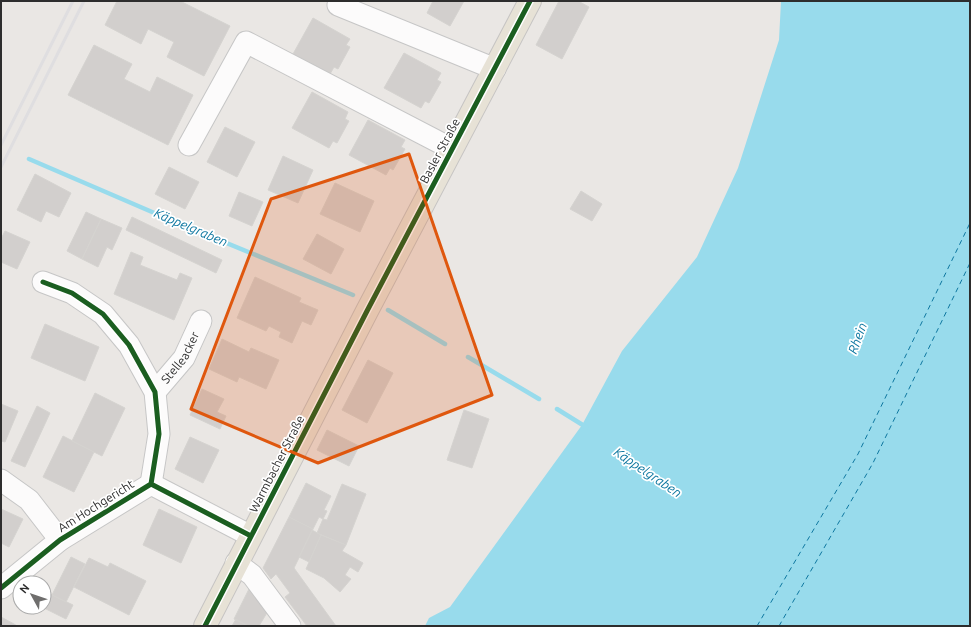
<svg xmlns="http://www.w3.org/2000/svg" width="971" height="627" viewBox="0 0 971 627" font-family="Ubuntu,sans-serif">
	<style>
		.water { fill: #98dbec }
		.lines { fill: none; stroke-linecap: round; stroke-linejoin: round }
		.stream { stroke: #98dbec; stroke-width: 4.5 }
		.ferry { stroke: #0e77a0; stroke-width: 1; stroke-dasharray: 5 4; stroke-linecap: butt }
		.building { fill: #d2cfcd; stroke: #d5d3d0 }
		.minor-casing { stroke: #c6c6c6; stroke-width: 23 }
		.major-casing { stroke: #c6c4c3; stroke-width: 24 }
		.minor { stroke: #fcfbfb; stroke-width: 21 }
		.major { stroke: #e7e2d6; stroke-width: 22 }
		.rail { stroke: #dfdee0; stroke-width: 3 }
		.cycleway-casing { stroke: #fff; stroke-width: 8 }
		.cycleway { stroke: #1b5e20; stroke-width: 5 }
		.marked { fill: #df570e; fill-opacity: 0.2; stroke: #df570e; stroke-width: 3; stroke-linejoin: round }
		.labels { text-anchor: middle; stroke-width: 3.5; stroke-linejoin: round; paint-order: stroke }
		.street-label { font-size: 12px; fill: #2d2d2d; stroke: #fff }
		.water-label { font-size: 13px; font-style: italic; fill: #0e77a0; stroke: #fff }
	</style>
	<rect width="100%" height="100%" fill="#eae7e4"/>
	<path class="water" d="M781 1H970V626H425L429 618 450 607 582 425 622 351 697 257 738 168 779 40Z"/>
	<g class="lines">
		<path class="stream" d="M29 159 173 221 353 295
			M388 310 445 344
			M468 357 539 399
			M557 409 586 427"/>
		<path class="ferry" d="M757 626 858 454 970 223
			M779 626 873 463 970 263"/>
	</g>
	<path class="building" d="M117 1H180L230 26 204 76 167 57 174 42 148 29 141 44 105 25Z
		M433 1H464L450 26 427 13Z
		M559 1H578L589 7 562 59 536 45Z
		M313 18 350 39 346 45 350 47 338 69 334 67 330 74 293 54Z
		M94 45 132 64 124 79 150 92 157 77 193 95 168 145 68 95Z
		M404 53 441 73 437 80 441 82 429 103 425 101 421 108 384 88Z
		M312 92 348 112 345 119 349 121 337 143 333 141 329 148 292 128Z
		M368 120 405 140 401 147 405 149 393 170 390 168 386 175 349 155Z
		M225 127 255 142 237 177 207 162Z
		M283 156 313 170 298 203 268 190Z
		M169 167 199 182 185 209 155 194Z
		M35 174 71 193 59 217 46 211 41 222 17 210Z
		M335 183 374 201 360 232 320 214Z
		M581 191 602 204 592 221 570 209Z
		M239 192 263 202 252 226 229 216Z
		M86 212 101 219 82 259 67 251Z
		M132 217 222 260 216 273 126 230Z
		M101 219 122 228 112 250 107 247 98 267 82 259Z
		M5 231 30 242 17 269 1 262V239Z
		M317 234 344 249 331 274 303 259Z
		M131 252 143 257 140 265 177 280 180 273 192 278 174 320 114 294Z
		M255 277 301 298 299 302 318 310 311 325 302 321 292 343 279 337 281 332 269 326 266 331 237 318Z
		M45 324 99 347 85 381 31 358Z
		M222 339 249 352 251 348 279 360 266 389 239 377 237 382 209 369Z
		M368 360 393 373 367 423 342 410Z
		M202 389 224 399 217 412 226 416 220 429 190 415Z
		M95 393 125 408 102 456 72 441Z
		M1 404 18 411 5 442 1 441Z
		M37 406 50 413 25 467 11 461Z
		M464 410 489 419 472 468 447 460Z
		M327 430 359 446 349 466 317 450Z
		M63 436 94 452 74 492 43 477Z
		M190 437 219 450 203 483 175 469Z
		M306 483 331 496 324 510 327 511 323 519 319 517 313 529 289 517Z
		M342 484 366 494 346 545 317 533 323 519 327 520Z
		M1 509 23 519 9 547 1 543Z
		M159 509 197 527 181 563 143 545Z
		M289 517 313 529 294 568 336 626H307L285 597 290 593 276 574 271 579 263 568Z
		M312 530 321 535 309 562 299 557Z
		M321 535 346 545 342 551 363 563 358 572 350 567 345 575 351 579 340 592 324 578 306 569Z
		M71 557 85 564 66 602 52 595Z
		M89 558 108 567 110 563 146 581 129 615 74 587Z
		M250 587 268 611 259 626H248L234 619Z
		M44 591 73 605 66 619 42 607H44Z
		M1 617 14 624 17 626H1Z
		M236 619 248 626H232Z"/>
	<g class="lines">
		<g class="minor-casing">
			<g id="minor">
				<path d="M338 5 495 69"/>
				<path d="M189 145 246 42 452 149"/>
				<path d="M43 282 72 293 103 314 129 345 155 392 159 434 151 484"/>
				<path id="s1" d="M155 392 184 358 201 321"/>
				<path d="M1 480 29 500 60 540"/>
				<path d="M236 563 252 575 290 626"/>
				<path d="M1 588 60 540 151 484 251 536"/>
			</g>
		</g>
		<g class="major-casing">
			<path id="major" d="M205 626 367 311 530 1"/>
		</g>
		<use href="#minor" class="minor"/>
		<use href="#major" class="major"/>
		<path class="rail" d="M1 145 73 1
			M1 167 84 1"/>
		<g class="cycleway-casing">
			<path id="cycleway" d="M43 282 72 293 103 314 129 345 155 392 159 434 151 484
				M1 588 60 540 151 484 251 536
				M205 626 367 311 530 1"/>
		</g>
		<use href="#cycleway" class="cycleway"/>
	</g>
	<path class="marked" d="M409 154 492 395 318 463 191 409 271 199Z"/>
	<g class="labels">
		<g class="street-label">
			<text transform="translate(440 151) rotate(-62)" y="4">Basler Straße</text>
			<text dy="4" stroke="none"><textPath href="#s1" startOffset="43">Stelleacker</textPath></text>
			<text transform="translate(277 464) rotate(-63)" y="4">Warmbacher Straße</text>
			<text transform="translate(96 506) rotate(-32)" y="4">Am Hochgericht</text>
		</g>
		<g class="water-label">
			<text transform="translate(191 227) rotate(23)" y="5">Käppelgraben</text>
			<text transform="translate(857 338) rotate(-70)" y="5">Rhein</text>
			<text transform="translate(648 472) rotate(34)" y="5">Käppelgraben</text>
		</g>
	</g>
	<rect width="971" height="627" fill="none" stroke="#2d2d2d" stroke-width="4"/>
	<g transform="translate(32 595) rotate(310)"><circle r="19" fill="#ffffff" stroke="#ababab"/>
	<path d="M0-3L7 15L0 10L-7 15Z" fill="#6f6e6d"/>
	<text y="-6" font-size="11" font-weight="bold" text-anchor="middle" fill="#2d2d2d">N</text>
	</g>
</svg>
